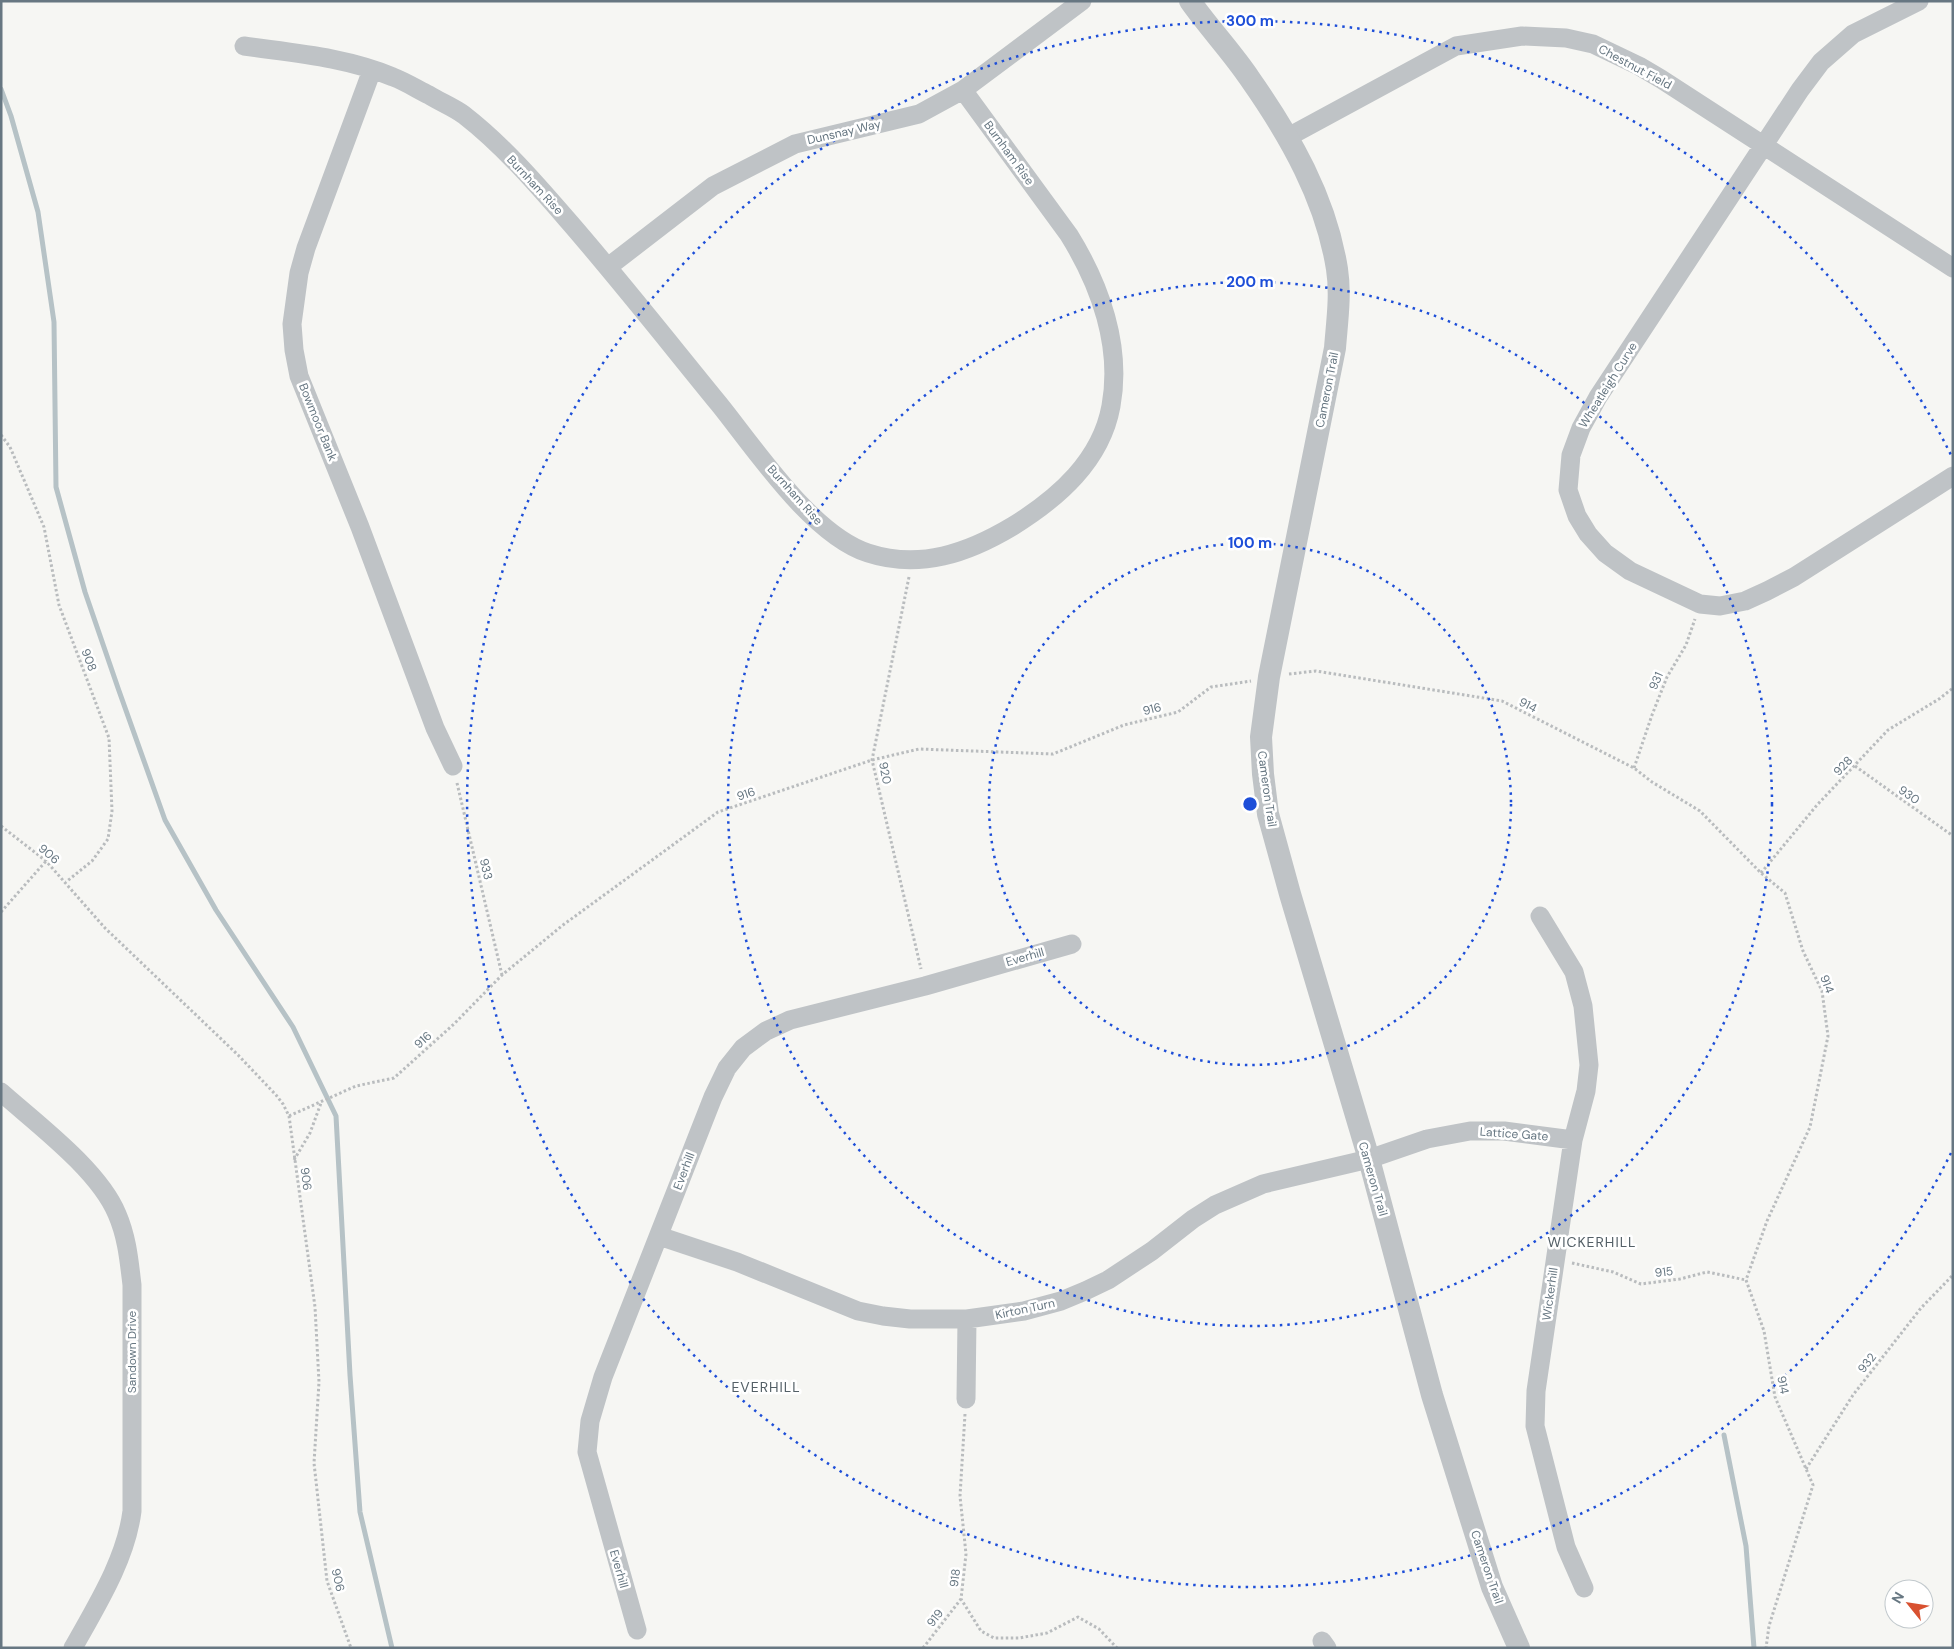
<svg xmlns="http://www.w3.org/2000/svg" width="1954" height="1649" viewBox="0 0 1954 1649" font-family="'DM Sans',sans-serif">
	<style>
		.lines { fill: none; stroke-linecap: round; stroke-linejoin: round }
		.stream { stroke: #b6c2c6; stroke-width: 5 }
		.path { stroke: #b9bcbe; stroke-width: 3; stroke-dasharray: 2.5 2.5; stroke-linecap: butt }
		.minor { stroke: #bfc3c6; stroke-width: 19 }
		.tertiary { stroke: #bfc3c6; stroke-width: 22 }
		.ring { fill: none; stroke: #1d4ed8; stroke-width: 2.5; stroke-dasharray: 2.5 5 }
		.labels { text-anchor: middle; stroke-width: 5; stroke-linejoin: round; paint-order: stroke }
		.street-label { font-size: 12px; fill: #677782; stroke: #fff }
		.neighbourhood-label { font-size: 14px; letter-spacing: 1px; fill: #546067; stroke: #fff }
		.centre { fill: #1d4ed8; stroke: #fff; stroke-width: 2.5 }
		.ring-label { font-size: 15px; text-anchor: middle; font-weight: bold; fill: #1d4ed8; stroke: #fff; stroke-width: 5; stroke-linejoin: round; paint-order: stroke }
	</style>
	<rect width="100%" height="100%" fill="#f6f6f3"/>
	<g class="lines">
		<path class="stream" d="M1 89 11 116 38 212 54 322 56 487 85 592 118 688 165 820 216 910 293 1027 336 1116 350 1375 360 1512 392 1648
			M1724 1435 1746 1546 1754 1648"/>
		<path class="path" d="M1 435 10 447 44 527 59 605 109 738 112 811 108 839 92 861 66 882
			M909 577 872 760 921 969
			M1289 674 1316 671 1502 701 1634 768 1652 782 1700 811 1761 873 1785 893 1803 951 1822 991 1828 1036 1810 1127 1767 1221 1746 1280 1764 1331 1775 1397 1813 1485 1769 1626 1766 1648
			M1855 766 1953 836
			M1634 768 1652 715 1667 677 1686 645 1695 619
			M457 783 502 975
			M1 826 46 861 105 928 239 1056 276 1095 283 1104 289 1116 315 1307 319 1382 314 1463 327 1581 351 1648
			M1761 873 1817 805 1888 730 1939 699 1953 688
			M1 912 46 861
			M289 1116 356 1086 394 1078 454 1024 502 975 563 925 718 812 872 760 919 749 1053 754 1124 725 1178 712 1211 687 1251 681
			M294 1160 310 1133 321 1103
			M1572 1263 1613 1272 1641 1284 1680 1279 1707 1272 1746 1280
			M965 1414 960 1496 966 1554 961 1599 981 1631 994 1638H1019L1047 1633 1078 1617 1099 1629 1117 1648
			M1806 1469 1853 1395 1921 1308 1953 1275
			M923 1648 961 1599"/>
		<path class="minor" d="M1919 1 1853 34 1821 62 1800 90 1598 397 1581 428 1571 455 1568 490 1577 516 1588 534 1605 553 1630 571 1700 604 1720 606 1745 601 1767 591 1794 577 1953 476
			M244 46C293 53 346 57 393 77 406 82 417 89 429 95 440 102 453 107 464 115 504 146 538 186 571 224 622 283 670 344 719 404 756 450 812 535 868 553 920 570 968 553 1013 526 1058 498 1101 461 1111 406 1122 346 1100 285 1069 235L963 90
			M372 70 306 248 299 273 292 324 294 350 299 376 360 527 435 728 453 766
			M1288 137 1456 46 1522 36 1566 38 1593 44 1639 66 1661 79 1953 268
			M608 267 713 186 795 144 919 114 963 90 1082 1
			M1540 916 1574 972 1583 1006 1589 1065 1586 1091 1573 1140 1536 1391 1535 1426 1566 1547 1584 1588
			M1 1092C37 1124 99 1170 117 1214 127 1237 129 1260 132 1285V1511C126 1559 97 1605 73 1648
			M659 1236 737 1262 858 1311 883 1316 910 1319H967L1024 1311 1061 1301 1085 1291 1108 1280 1152 1251 1193 1219 1215 1205 1263 1184 1369 1159 1427 1139 1470 1131H1504L1573 1140
			M966 1399 967 1319
			M637 1630 587 1452 590 1421 603 1377 713 1097 727 1068 743 1048 766 1031 790 1020 925 986 1072 944
			M1322 1641 1327 1648"/>
		<path class="tertiary" d="M1190 1C1209 28 1232 52 1250 79 1290 136 1326 199 1337 269 1341 295 1337 322 1335 348L1269 677 1261 737 1263 774 1268 814 1290 894 1369 1159 1432 1395 1492 1587 1519 1648"/>
	</g>
	<g class="ring">
		<circle cx="1250" cy="804" r="261"/>
		<circle cx="1250" cy="804" r="522"/>
		<path d="M1951 1153A783 783 0 1 1 1951 455"/>
	</g>
	<g class="labels">
		<g class="street-label">
			<text transform="translate(1635 67) rotate(28)" y="4">Chestnut Field</text>
			<text transform="translate(844 132) rotate(-13)" y="4">Dunsnay Way</text>
			<text transform="translate(1009 153) rotate(54)" y="4">Burnham Rise</text>
			<text transform="translate(535 185) rotate(47)" y="4">Burnham Rise</text>
			<text transform="translate(1608 385) rotate(-58)" y="4">Wheatleigh Curve</text>
			<text transform="translate(1327 390) rotate(-79)" y="4">Cameron Trail</text>
			<text transform="translate(318 422) rotate(68)" y="4">Bowmoor Bank</text>
			<text transform="translate(795 495) rotate(48)" y="4">Burnham Rise</text>
			<text transform="translate(89 660) rotate(70)" y="4">908</text>
			<text transform="translate(1656 681) rotate(-66)" y="4">931</text>
			<text transform="translate(1528 705) rotate(27)" y="4">914</text>
			<text transform="translate(1152 709) rotate(-14)" y="4">916</text>
			<text transform="translate(1843 766) rotate(-46)" y="4">928</text>
			<text transform="translate(885 773) rotate(79)" y="4">920</text>
			<text transform="translate(1267 789) rotate(82)" y="4">Cameron Trail</text>
			<text transform="translate(746 794) rotate(-19)" y="4">916</text>
			<text transform="translate(1909 795) rotate(35)" y="4">930</text>
			<text transform="translate(49 854) rotate(41)" y="4">906</text>
			<text transform="translate(486 869) rotate(77)" y="4">933</text>
			<text transform="translate(1025 957) rotate(-16)" y="4">Everhill</text>
			<text transform="translate(1827 984) rotate(70)" y="4">914</text>
			<text transform="translate(423 1040) rotate(-42)" y="4">916</text>
			<text transform="translate(1514 1134) rotate(4)" y="4">Lattice Gate</text>
			<text transform="translate(684 1171) rotate(-69)" y="4">Everhill</text>
			<text transform="translate(306 1179) rotate(82)" y="4">906</text>
			<text transform="translate(1373 1179) rotate(74)" y="4">Cameron Trail</text>
			<text transform="translate(1664 1272) rotate(-7)" y="4">915</text>
			<text transform="translate(1550 1294) rotate(-82)" y="4">Wickerhill</text>
			<text transform="translate(1025 1309) rotate(-12)" y="4">Kirton Turn</text>
			<text transform="translate(132 1352) rotate(-90)" y="4">Sandown Drive</text>
			<text transform="translate(1867 1363) rotate(-52)" y="4">932</text>
			<text transform="translate(1783 1385) rotate(79)" y="4">914</text>
			<text transform="translate(1487 1567) rotate(71)" y="4">Cameron Trail</text>
			<text transform="translate(619 1569) rotate(74)" y="4">Everhill</text>
			<text transform="translate(955 1578) rotate(-83)" y="4">918</text>
			<text transform="translate(338 1580) rotate(77)" y="4">906</text>
			<text transform="translate(935 1618) rotate(-52)" y="4">919</text>
		</g>
		<g class="neighbourhood-label">
			<text x="1592" y="1247">WICKERHILL</text>
			<text x="766" y="1392">EVERHILL</text>
		</g>
	</g>
	<circle cx="1250" cy="804" r="8" class="centre"/>
	<g class="ring-label">
		<text x="1250" y="26">300 m</text>
		<text x="1250" y="287">200 m</text>
		<text x="1250" y="548">100 m</text>
	</g>
	<rect width="1954" height="1649" fill="none" stroke="#677782" stroke-width="5"/>
	<g transform="translate(1909 1604) rotate(300)"><circle r="24" fill="#ffffff" stroke="#c2c9cd"/>
	<path d="M0-4L9 19L0 12L-9 19Z" fill="#d85130"/>
	<text y="-8" font-size="14" font-weight="bold" text-anchor="middle" fill="#677782">N</text>
	</g>
</svg>
